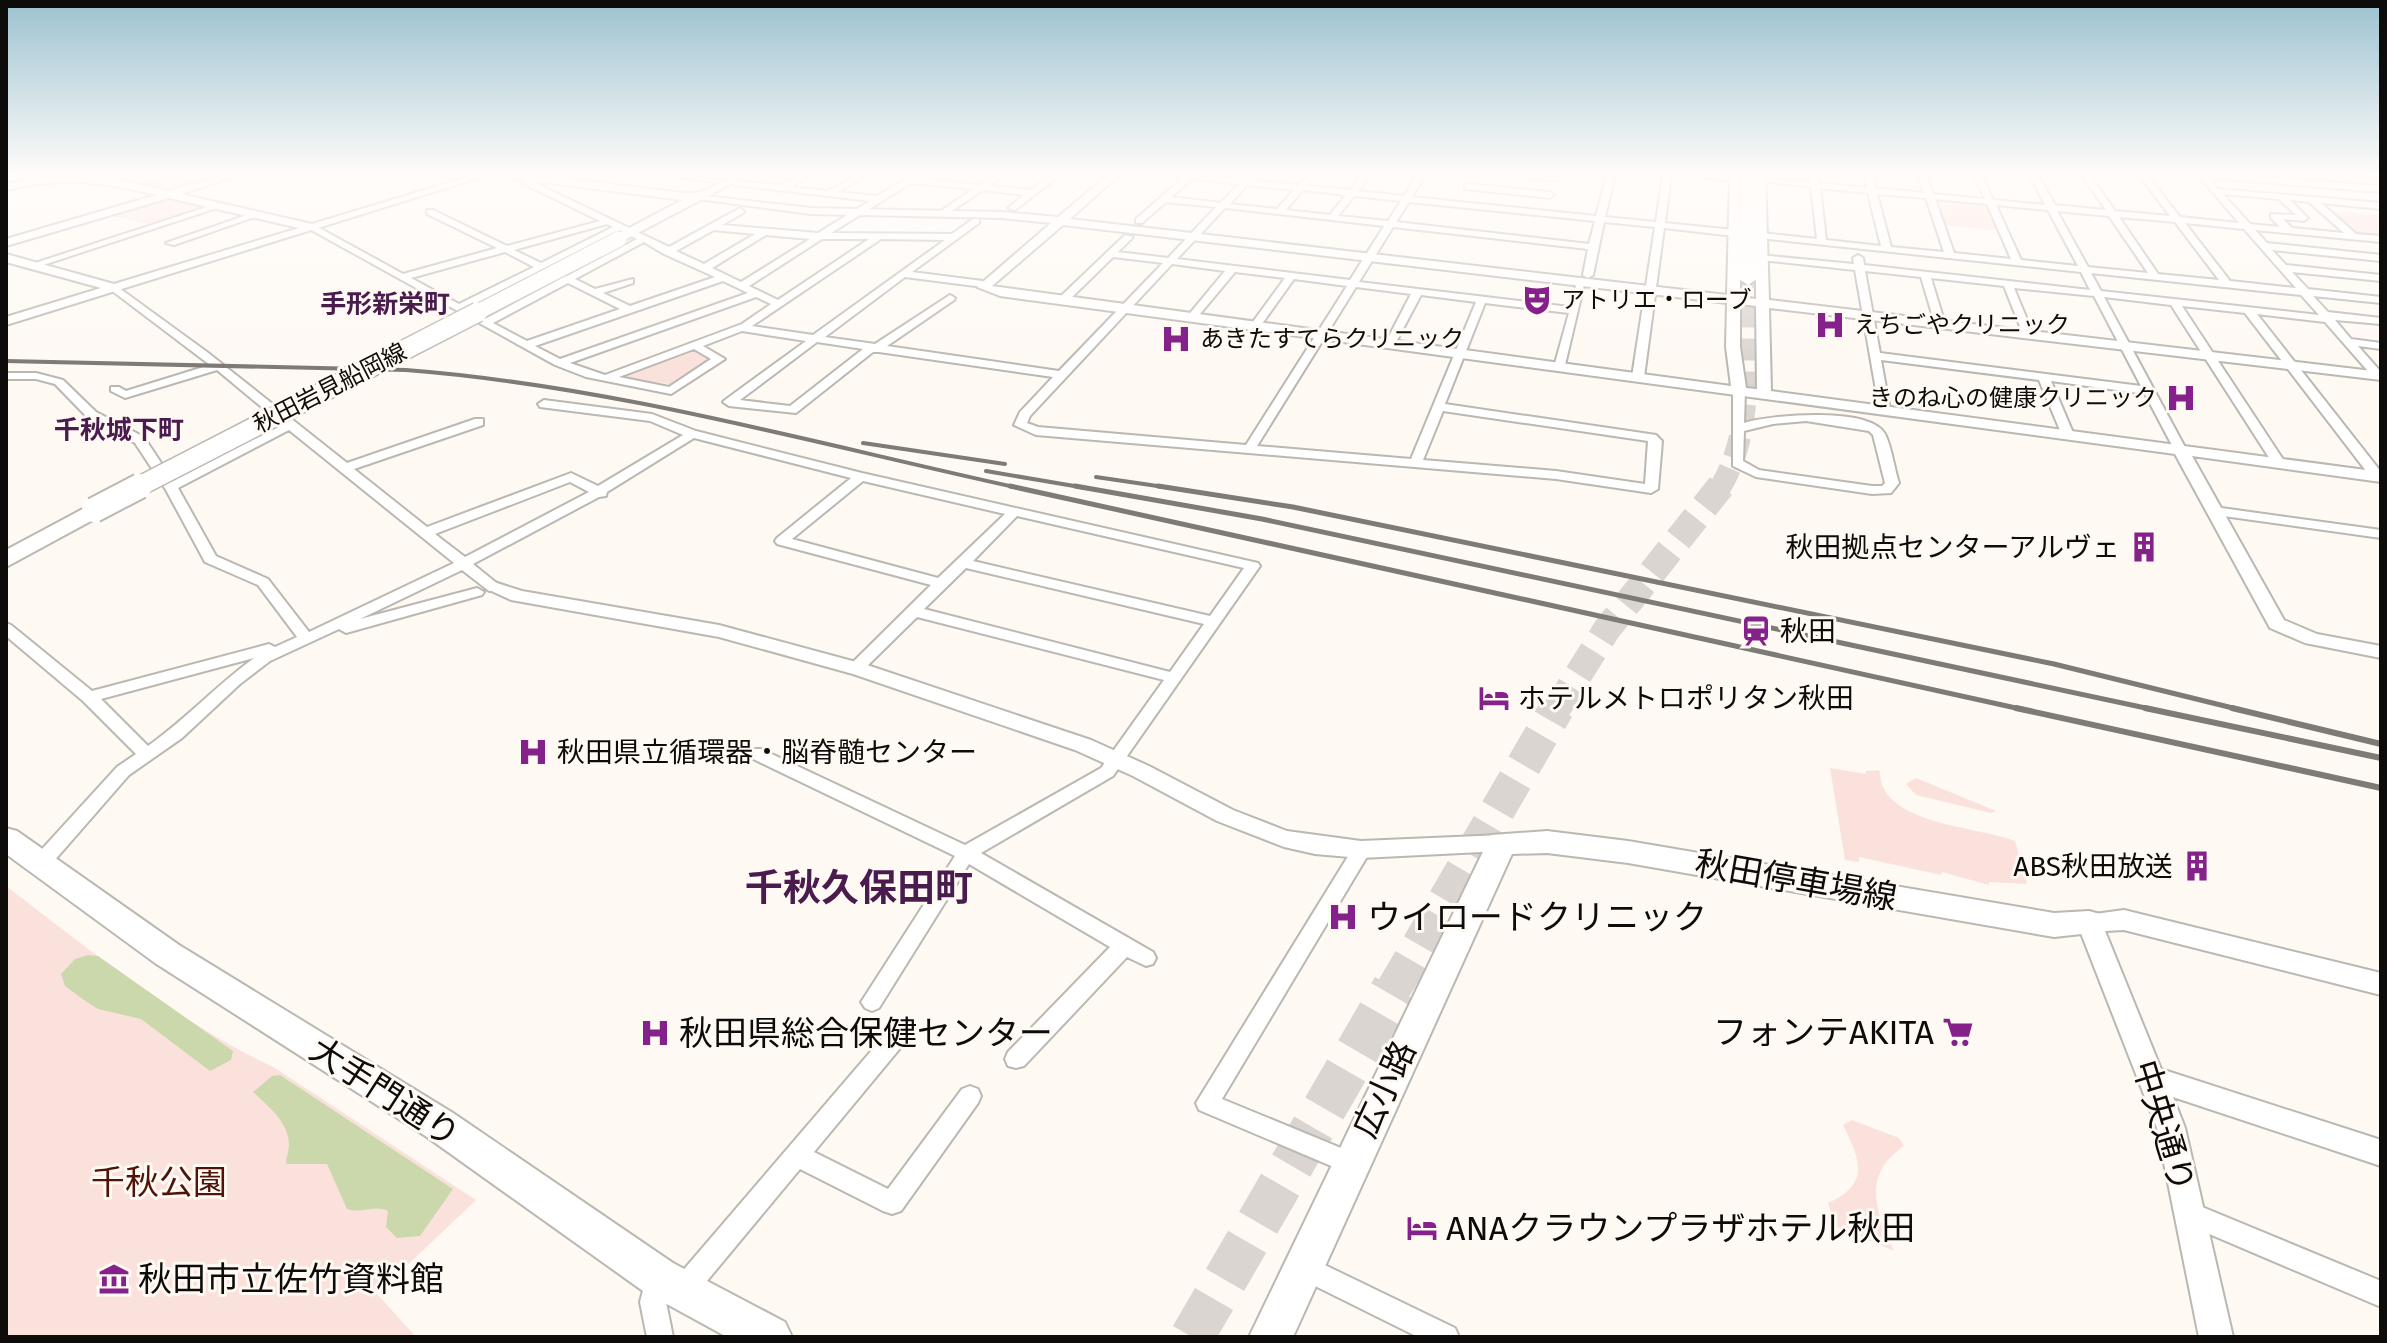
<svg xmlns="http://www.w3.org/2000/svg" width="2387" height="1343" viewBox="0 0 2387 1343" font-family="'Fira Sans','Noto Sans JP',sans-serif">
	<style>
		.green { fill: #fbe1dc }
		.water { fill: #cbd8ac }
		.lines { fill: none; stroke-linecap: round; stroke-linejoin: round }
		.motorway-tunnel-far4 { stroke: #dad5d0; stroke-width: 17; stroke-dasharray: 17 9; stroke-linecap: butt }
		.motorway-tunnel-far3 { stroke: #dad5d0; stroke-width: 22; stroke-dasharray: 22 11; stroke-linecap: butt }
		.motorway-tunnel-far2 { stroke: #dad5d0; stroke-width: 28; stroke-dasharray: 28 14; stroke-linecap: butt }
		.motorway-tunnel-far1 { stroke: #dad5d0; stroke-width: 35; stroke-dasharray: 35 17; stroke-linecap: butt }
		.motorway-tunnel { stroke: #dad5d0; stroke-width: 44; stroke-dasharray: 44 22; stroke-linecap: butt }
		.minor-casing { stroke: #bbb7b1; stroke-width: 4 }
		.tertiary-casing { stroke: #bbb7b1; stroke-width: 4 }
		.primary-casing { stroke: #bbb7b1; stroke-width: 4 }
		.motorway-casing { stroke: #bbb7b1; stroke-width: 4 }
		.minor { fill: #fff; fill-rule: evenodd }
		.tertiary { fill: #fff; fill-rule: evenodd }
		.primary { fill: #fff; fill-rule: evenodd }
		.motorway { fill: #fff; fill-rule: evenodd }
		.rail-far2 { stroke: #7e7b77; stroke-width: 4 }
		.rail-far1 { stroke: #7e7b77; stroke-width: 5 }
		.rail { stroke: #7e7b77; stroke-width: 6 }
		.primary-bridge-far2-casing { stroke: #bbb7b1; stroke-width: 17; stroke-linecap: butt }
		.primary-bridge-far1-casing { stroke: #bbb7b1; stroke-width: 22; stroke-linecap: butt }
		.primary-bridge-casing { stroke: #bbb7b1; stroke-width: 28; stroke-linecap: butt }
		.primary-bridge-far2 { stroke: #fff; stroke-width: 15 }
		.primary-bridge-far1 { stroke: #fff; stroke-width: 19 }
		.primary-bridge { stroke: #fff; stroke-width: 24 }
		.labels { text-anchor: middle; stroke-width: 6; stroke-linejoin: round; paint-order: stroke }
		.far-poi-label { font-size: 24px; fill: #0d0c0a; stroke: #fef9f3; text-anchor: start }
		.far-street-label { font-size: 24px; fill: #0d0c0a; stroke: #fef9f3 }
		.far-quarter-label { font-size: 26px; font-weight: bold; fill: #4a1b4d; stroke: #fef9f3 }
		.poi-label { font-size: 28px; fill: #0d0c0a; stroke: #fef9f3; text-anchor: start }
		.near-street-label { font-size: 34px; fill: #0d0c0a; stroke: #fef9f3 }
		.near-poi-label { font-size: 34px; fill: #0d0c0a; stroke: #fef9f3; text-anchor: start }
		.near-park-label { font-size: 34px; fill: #4e1409; stroke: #fef9f3 }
		.near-quarter-label { font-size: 38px; font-weight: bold; fill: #4a1b4d; stroke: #fef9f3 }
	</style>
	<rect width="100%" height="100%" fill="#fef9f3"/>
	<path class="green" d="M168 175H225L175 189 138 183Z
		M163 198 205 209 153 225 105 215Z
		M1941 200 1989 207 1999 231 1942 225 1935 202Z
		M2329 211 2381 215V237L2353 233Z
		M696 350 710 357V361L675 385 625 378 626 373Z
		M1830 768 1866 774V771L1879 770C1881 775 1880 781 1883 787 1902 826 1980 827 2015 841L2027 884 1989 882V885L1942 872 1941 875 1859 857V862L1845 860Z
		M1916 778 1996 811 1991 813 1916 795 1906 784Z
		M6 886C87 948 182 1025 275 1068L476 1200 377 1294 416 1337H6Z
		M1852 1120 1899 1138 1904 1146C1862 1174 1875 1211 1894 1251L1835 1226 1828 1203C1871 1184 1860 1159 1843 1125Z"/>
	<path class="water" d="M88 955 98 956 233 1051 231 1060 210 1071 141 1019 98 1009 84 1000 65 986 61 974 75 959Z
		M280 1075 453 1189 420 1236 397 1238 386 1227 388 1211C375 1204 361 1214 347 1209L327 1164H286C286 1158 289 1151 289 1145 289 1122 268 1106 253 1092L272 1076Z"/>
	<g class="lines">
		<path class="motorway-tunnel-far4" d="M1747 314 1748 279"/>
		<path class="motorway-tunnel-far3" d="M1720 488C1752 434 1746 373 1747 312"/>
		<path class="motorway-tunnel-far2" d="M1556 710 1607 629 1721 486"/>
		<path class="motorway-tunnel-far1" d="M1393 990 1557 708"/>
		<path class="motorway-tunnel" d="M1192 1337 1394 988"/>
		<g class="minor-casing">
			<path id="minor" d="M533 175 537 177 533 182 669 247 740 208 744 211 743 213 722 225 818 233 870 201 734 185V181H737L780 185 801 175H810L791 187 828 191 857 175H866L838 192 877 196 912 175H921L917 178 980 185 995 175H1004L989 186 1030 190 1051 175H1060L1015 210 1008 208 1024 195 983 190 944 216 940 213 941 211 973 189 911 183 831 233 952 234 973 219H979V223L912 272 983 281 988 284 983 287 905 277 825 337 875 344 950 295 955 298 954 300 887 346 1059 371 1163 263 1113 257 1067 302H1059V298L1125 235 1133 237 1118 252 1168 258 1216 207 1166 202 1142 223H1136V219L1183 178 1175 175 1243 179 1248 175H1256L1252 180 1299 185 1308 175H1316L1307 186 1350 190 1362 175H1370L1358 191 1404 196 1417 175H1425L1412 197 1596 216 1607 175H1615L1605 217 1656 222 1663 175H1671L1665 223 1734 230 1739 233 1734 236 1664 228 1644 377 1638 380 1632 377 1655 227 1604 222 1593 275 1588 278 1583 275 1588 249 1393 227 1359 282 1570 307 1577 282 1585 280 1564 369 1554 367 1569 313 1485 303 1445 404 1656 435 1662 441 1658 489 1651 493 1556 479 1036 435 1014 425 1020 412 1053 377 879 352H873L796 413 729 406 723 402 725 400 806 341 742 331 703 346 725 359 671 394 586 377 555 365 306 227 314 225 403 274 497 248 427 214V210H433L507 246 600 221 524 184V180ZM1192 179 1239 184 1221 203 1171 197ZM1247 185 1294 190 1277 209 1230 204ZM1303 190 1346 195 1330 215 1286 210ZM1354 196 1401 201 1388 221 1338 216ZM1409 202 1595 221 1589 244 1396 222ZM1225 208 1384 226 1350 280 1177 259ZM607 224 613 227 541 263 514 250ZM620 230 637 239 567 276 549 267ZM714 230 755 234 704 264 676 251ZM766 235 810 239 741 282 712 268ZM822 239H869L778 300 749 286ZM881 239 945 240 813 335 752 326ZM644 242 664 254 715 277 630 306 603 293 633 283V279L595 289 575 279ZM505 252 534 267 459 304 411 278ZM1172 264 1225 271 1186 318 1191 321 1195 320 1235 272 1285 278 1250 326 1255 329 1259 328 1294 279 1347 286 1246 445 1038 427 1027 423 1030 416ZM541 270 560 279 485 319 467 308ZM723 281 748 293 560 359 535 346ZM568 283 620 309 527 341 493 323ZM1356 287 1411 294 1385 344 1390 347 1395 344 1421 295 1476 302 1411 459 1257 446ZM756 297 771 304 742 324 605 375 570 363ZM817 342 863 349 790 406 740 400ZM694 349 711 359 669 387 619 377ZM1443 411 1648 441 1645 484 1556 471 1423 460Z
				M664 175H686L732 182 728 184Z
				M1509 175H1535L1560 179 1556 181Z
				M1681 175H1711L1739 179 1735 181Z
				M1814 175 1818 177 1819 183 1867 188 1864 175H1872L1876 188 1924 193 1918 175H1926L1933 194 1985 199 1974 175H1982L1993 200 2045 205 2030 175H2038L2055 205 2106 210 2082 175H2090L2115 211 2170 216 2139 175H2147L2180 217 2239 223 2198 175H2206L2218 189 2381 203V209L2321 203 2356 234 2381 236V242L2255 230 2267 243 2381 255V261L2272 250 2286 265 2381 275V281L2292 272 2308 289 2381 297V303L2313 296 2328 312 2381 318V324L2335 320 2351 339 2381 343V349L2358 346 2381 372V379L2374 378 2325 322 2257 314 2381 472V480H2373L2245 313 2182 306 2286 464 2285 467H2275L2171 305 2104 297 2187 451 2185 454 2181 455 2175 451 2145 394 2051 381 2074 435 2068 439 2062 435 2039 380 1881 360 1890 410 1884 414 1880 413 1855 270 1761 260 1756 257 1758 255 1854 264 1853 258 1858 255 1863 258 1864 265 2090 290 2081 272 1759 238V234L1762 233 1817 239 1811 187 1756 180 1760 178 1810 182V177ZM1820 188 1868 193 1881 246 1826 240ZM1877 194 1926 198 1944 252 1891 247ZM2223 194 2279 199 2296 215 2271 214V218L2280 227 2250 224ZM1935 199 1987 204 2011 259 1954 253ZM2290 200 2309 202 2344 233 2292 228 2283 219 2304 221 2308 218ZM1996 205 2048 210 2078 266 2021 260ZM2057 211 2109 216 2148 273 2088 267ZM2119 217 2175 222 2219 280 2158 274ZM2185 223 2244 229 2296 288 2230 281ZM1865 271 1921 277 1935 324 1940 327 1945 324 1931 278 2004 286 2023 334 2028 337 2033 334 2014 288 2094 296 2141 386 1880 353ZM2091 273 2301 295 2319 315 2101 291Z
				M2370 175H2378L2381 183Z
				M1468 184 1550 192 1554 195 1550 198 1465 189V185Z
				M216 204 223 206 37 267 29 265Z
				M253 213 260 215 174 245 166 243Z
				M115 285 207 352 347 463 475 419H483V425L354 469 427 527 571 473 598 486 683 435 650 421 540 407 538 404 544 400 652 414 696 431 862 473 1258 563 1260 566 1113 776 981 853 1153 952 1156 958 1153 964 1146 966 1127 957 1024 1066 1016 1068 1008 1066 1005 1059 1008 1052 1110 947 969 864 879 1008 872 1011 865 1008 861 1002 865 996 955 856 749 757 746 753 749 749H761L965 845 1101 768 1164 680 917 617 862 671H850L848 668 850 665 931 585 777 544 775 541 777 538 851 478 694 438 607 492 606 496 599 497 473 564 499 585 501 588 499 591H489L462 570 360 619 477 588 484 592 482 595 346 633 339 629 270 661 240 684 182 738 129 775 47 869 40 871 33 869 30 864 33 859 117 767 136 754 83 701 6 636V623L11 625 92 691 269 644 275 647 297 637 258 585 205 562 166 490 135 443 88 418 55 384 36 379H6V373H36L63 380 96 412 144 437 173 481 282 424 217 370 125 398 111 391V387H119L126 391 210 365 111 290 110 288ZM289 430 454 563 309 632 268 579 216 556 178 488ZM863 481 1005 514 938 578 792 539ZM570 482 589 492 465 557 435 534ZM1017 516 1244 568 1210 616 973 561ZM966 568 1204 624 1170 672 924 609ZM254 658C217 685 186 719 148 746L101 699Z
				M1739 387 1745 390 1744 423C1770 415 1870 406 1885 434 1892 448 1894 468 1899 483L1891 493 1872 494 1756 477 1733 466V390ZM1806 421 1869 431 1873 435 1885 483 1882 486H1872L1759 470 1743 461 1744 431 1773 424Z
				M2214 507 2381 530V538L2209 514V508Z
				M1362 843 1369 845 1371 850 1222 1099 1358 1155 1362 1163 1358 1171 1350 1174 1199 1110 1196 1103 1355 845Z
				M898 1026 906 1029 909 1035 906 1041 814 1152 888 1189 962 1089 970 1086 978 1089 981 1096 978 1103 901 1211 892 1214 883 1211 800 1169 692 1299 683 1303 674 1299 670 1290 674 1281 890 1029Z
				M2190 1202 2381 1281V1307L2181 1222 2178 1214 2181 1206Z
				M1304 1255 1455 1328 1459 1337H1418L1295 1276 1291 1267 1295 1258Z
				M658 1264 667 1268 671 1277 666 1302 673 1337H647L640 1302 649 1268Z"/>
		</g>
		<g class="tertiary-casing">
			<path id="tertiary" d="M97 175 168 191 224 175H239L181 194 312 224 474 175H488L6 325V317L101 288 6 262V254L114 284 299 228 169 198 6 246V239L156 195C103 182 61 176 6 190V184L33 177Z
				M1108 175H1119L1070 219 1727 295 1730 175H1740V297L1756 299 1755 175H1765L1769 300 2381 372V380L1769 308 1771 391 2381 472V482L2192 456 2284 620 2317 634 2381 646V658L2305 643 2270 628 2175 454 1000 296 977 287 1051 223 1002 218 811 214 691 198 696 195 811 208 1002 212 1058 217ZM1063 225 1727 303 1726 347 1731 386 992 286ZM1740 304 1756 306 1757 389 1746 388 1740 347Z
				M2206 175H2243L2381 186V192L2211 178Z
				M494 582 522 591 719 625 867 665 1091 740 1149 766 1233 810 1287 831 1361 841 1502 835 1510 837 1514 843 1510 849 1502 851 1361 858 1315 854 1284 847 1217 821 1133 776 1075 750 853 674 719 637 511 600 485 588 488 584Z
				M2124 910 2381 973V995L2124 930 2105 931 2161 1069 2381 1140V1166L2173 1097 2185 1128 2233 1337H2199L2157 1128 2077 923 2080 916Z"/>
		</g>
		<g class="primary-casing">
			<path id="primary" d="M510 175C570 175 629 189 690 193 710 194 726 174 748 175L619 243 612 239 614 236 682 200 516 179Z
				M94 503 102 505 105 510 102 515 6 567V550Z
				M6 828 17 831 179 945 453 1113 673 1263 785 1322 792 1337H727L643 1291 427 1137 155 963 6 854Z
				M1547 831 1628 841 2054 913 2089 911 2100 914 2105 923 2100 932 2054 937 1628 863 1547 853 1512 854 1293 1337H1249L1491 835Z"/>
		</g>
		<g class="motorway-casing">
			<path id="motorway" d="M1741 175H1757V279L1748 285 1739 279Z"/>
		</g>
		<use href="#minor" class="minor"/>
		<use href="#tertiary" class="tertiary"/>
		<use href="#primary" class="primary"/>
		<use href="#motorway" class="motorway"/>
		<path class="rail-far2" d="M6 361 406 370C613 386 817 444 1019 488
			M863 443 1005 464
			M986 471 1086 488
			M1096 477 1171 488"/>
		<path class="rail-far1" d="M1010 486 2025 710
			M1075 486 1262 519 2155 710
			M1158 486 1293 507 2054 664 2241 710"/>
		<path class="rail" d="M2016 708 2381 788
			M2145 708 2381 758
			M2232 708 2381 744"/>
		<g class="primary-bridge-far2-casing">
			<path id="primary-bridge-far2" d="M474 314 619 239"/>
		</g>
		<g class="primary-bridge-far1-casing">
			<path id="primary-bridge-far1" d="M136 488 478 312"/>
		</g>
		<g class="primary-bridge-casing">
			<path id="primary-bridge" d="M94 510 140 486"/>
		</g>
		<use href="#primary-bridge-far2" class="primary-bridge-far2"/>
		<use href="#primary-bridge-far1" class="primary-bridge-far1"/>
		<use href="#primary-bridge" class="primary-bridge"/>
	</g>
	<linearGradient id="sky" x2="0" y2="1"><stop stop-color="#9cc2d0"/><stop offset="0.48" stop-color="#fffcfa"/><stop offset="1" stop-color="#fffcfa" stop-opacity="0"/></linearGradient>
	<rect width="2387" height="363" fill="url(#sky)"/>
	<defs>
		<g id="theatre-bare" transform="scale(2.4)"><path d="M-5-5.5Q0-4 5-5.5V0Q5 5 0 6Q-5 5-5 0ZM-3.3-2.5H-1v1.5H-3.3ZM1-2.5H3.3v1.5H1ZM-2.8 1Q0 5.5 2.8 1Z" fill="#84218a" stroke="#fef9f3" stroke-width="2.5" paint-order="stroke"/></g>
		<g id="hospital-bare" transform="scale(2.4)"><path d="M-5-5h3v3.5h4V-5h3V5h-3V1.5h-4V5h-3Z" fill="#84218a" stroke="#fef9f3" stroke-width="2.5" paint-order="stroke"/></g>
		<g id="building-bare" transform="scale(2.4)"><path d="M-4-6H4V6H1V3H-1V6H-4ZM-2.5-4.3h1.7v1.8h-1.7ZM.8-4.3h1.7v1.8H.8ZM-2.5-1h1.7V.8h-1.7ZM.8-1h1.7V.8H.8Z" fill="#84218a" stroke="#fef9f3" stroke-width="2.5" paint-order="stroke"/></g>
		<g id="station-bare" transform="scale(2.4)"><path d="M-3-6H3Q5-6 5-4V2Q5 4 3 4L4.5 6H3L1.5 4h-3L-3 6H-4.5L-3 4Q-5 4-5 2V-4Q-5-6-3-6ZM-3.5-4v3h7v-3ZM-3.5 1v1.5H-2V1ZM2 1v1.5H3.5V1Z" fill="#84218a" stroke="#fef9f3" stroke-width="2.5" paint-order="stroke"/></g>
		<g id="hotel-bare" transform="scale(2.4)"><path d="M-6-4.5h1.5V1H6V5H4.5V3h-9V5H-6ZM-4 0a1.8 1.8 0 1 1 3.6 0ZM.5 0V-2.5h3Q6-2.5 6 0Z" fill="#84218a" stroke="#fef9f3" stroke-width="2.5" paint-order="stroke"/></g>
		<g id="supermarket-bare" transform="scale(2.4)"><path d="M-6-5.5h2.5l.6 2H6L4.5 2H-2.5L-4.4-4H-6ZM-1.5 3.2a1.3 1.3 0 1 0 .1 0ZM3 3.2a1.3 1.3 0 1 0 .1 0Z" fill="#84218a" stroke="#fef9f3" stroke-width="2.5" paint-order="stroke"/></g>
		<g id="museum-bare" transform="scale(2.4)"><path d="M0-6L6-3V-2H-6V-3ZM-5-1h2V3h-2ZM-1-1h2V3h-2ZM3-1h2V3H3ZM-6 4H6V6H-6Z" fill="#84218a" stroke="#fef9f3" stroke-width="2.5" paint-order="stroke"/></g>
	</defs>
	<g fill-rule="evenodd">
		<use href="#theatre-bare" x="1537" y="300"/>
		<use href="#hospital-bare" x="1830" y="325"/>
		<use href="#hospital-bare" x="1176" y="339"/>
		<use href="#hospital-bare" x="2181" y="398"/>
		<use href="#building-bare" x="2144" y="547"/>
		<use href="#station-bare" x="1756" y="631"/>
		<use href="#hotel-bare" x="1494" y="698"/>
		<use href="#hospital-bare" x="533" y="752"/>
		<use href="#building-bare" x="2197" y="866"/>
		<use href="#hospital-bare" x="1343" y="917"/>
		<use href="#supermarket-bare" x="1958" y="1032"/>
		<use href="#hospital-bare" x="655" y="1033"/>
		<use href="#hotel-bare" x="1422" y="1228"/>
		<use href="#museum-bare" x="114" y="1279"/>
	</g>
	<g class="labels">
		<g class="far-poi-label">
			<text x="1561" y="308">アトリエ・ローブ</text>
			<text x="1854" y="333">えちごやクリニック</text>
			<text x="1200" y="347">あきたすてらクリニック</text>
			<text x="2157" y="406" text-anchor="end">きのね心の健康クリニック</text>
		</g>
		<g class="far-street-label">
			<text transform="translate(330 388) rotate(-27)" y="8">秋田岩見船岡線</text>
		</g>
		<g class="far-quarter-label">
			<text x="385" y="313">手形新栄町</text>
			<text x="119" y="439">千秋城下町</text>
		</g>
		<g class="poi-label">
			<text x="2120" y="557" text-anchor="end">秋田拠点センターアルヴェ</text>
			<text x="1780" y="641">秋田</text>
			<text x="1518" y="708">ホテルメトロポリタン秋田</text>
			<text x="557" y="762">秋田県立循環器・脳脊髄センター</text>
			<text x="2173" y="876" text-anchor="end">ABS秋田放送</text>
		</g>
		<g class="near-street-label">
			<text transform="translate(1796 880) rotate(10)" y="12">秋田停車場線</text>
			<text transform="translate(1384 1089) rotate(-65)" y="12">広小路</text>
			<text transform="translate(385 1092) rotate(33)" y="12">大手門通り</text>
			<text transform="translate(2164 1126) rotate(73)" y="12">中央通り</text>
		</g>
		<g class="near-poi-label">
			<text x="1367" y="929">ウイロードクリニック</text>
			<text x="1934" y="1044" text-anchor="end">フォンテAKITA</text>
			<text x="679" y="1045">秋田県総合保健センター</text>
			<text x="1446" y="1240">ANAクラウンプラザホテル秋田</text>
			<text x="138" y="1291">秋田市立佐竹資料館</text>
		</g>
		<g class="near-park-label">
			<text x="159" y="1194">千秋公園</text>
		</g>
		<g class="near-quarter-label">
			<text x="859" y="901">千秋久保田町</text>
		</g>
	</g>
	<rect width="2387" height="1343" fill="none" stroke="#0d0c0a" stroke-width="16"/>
</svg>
